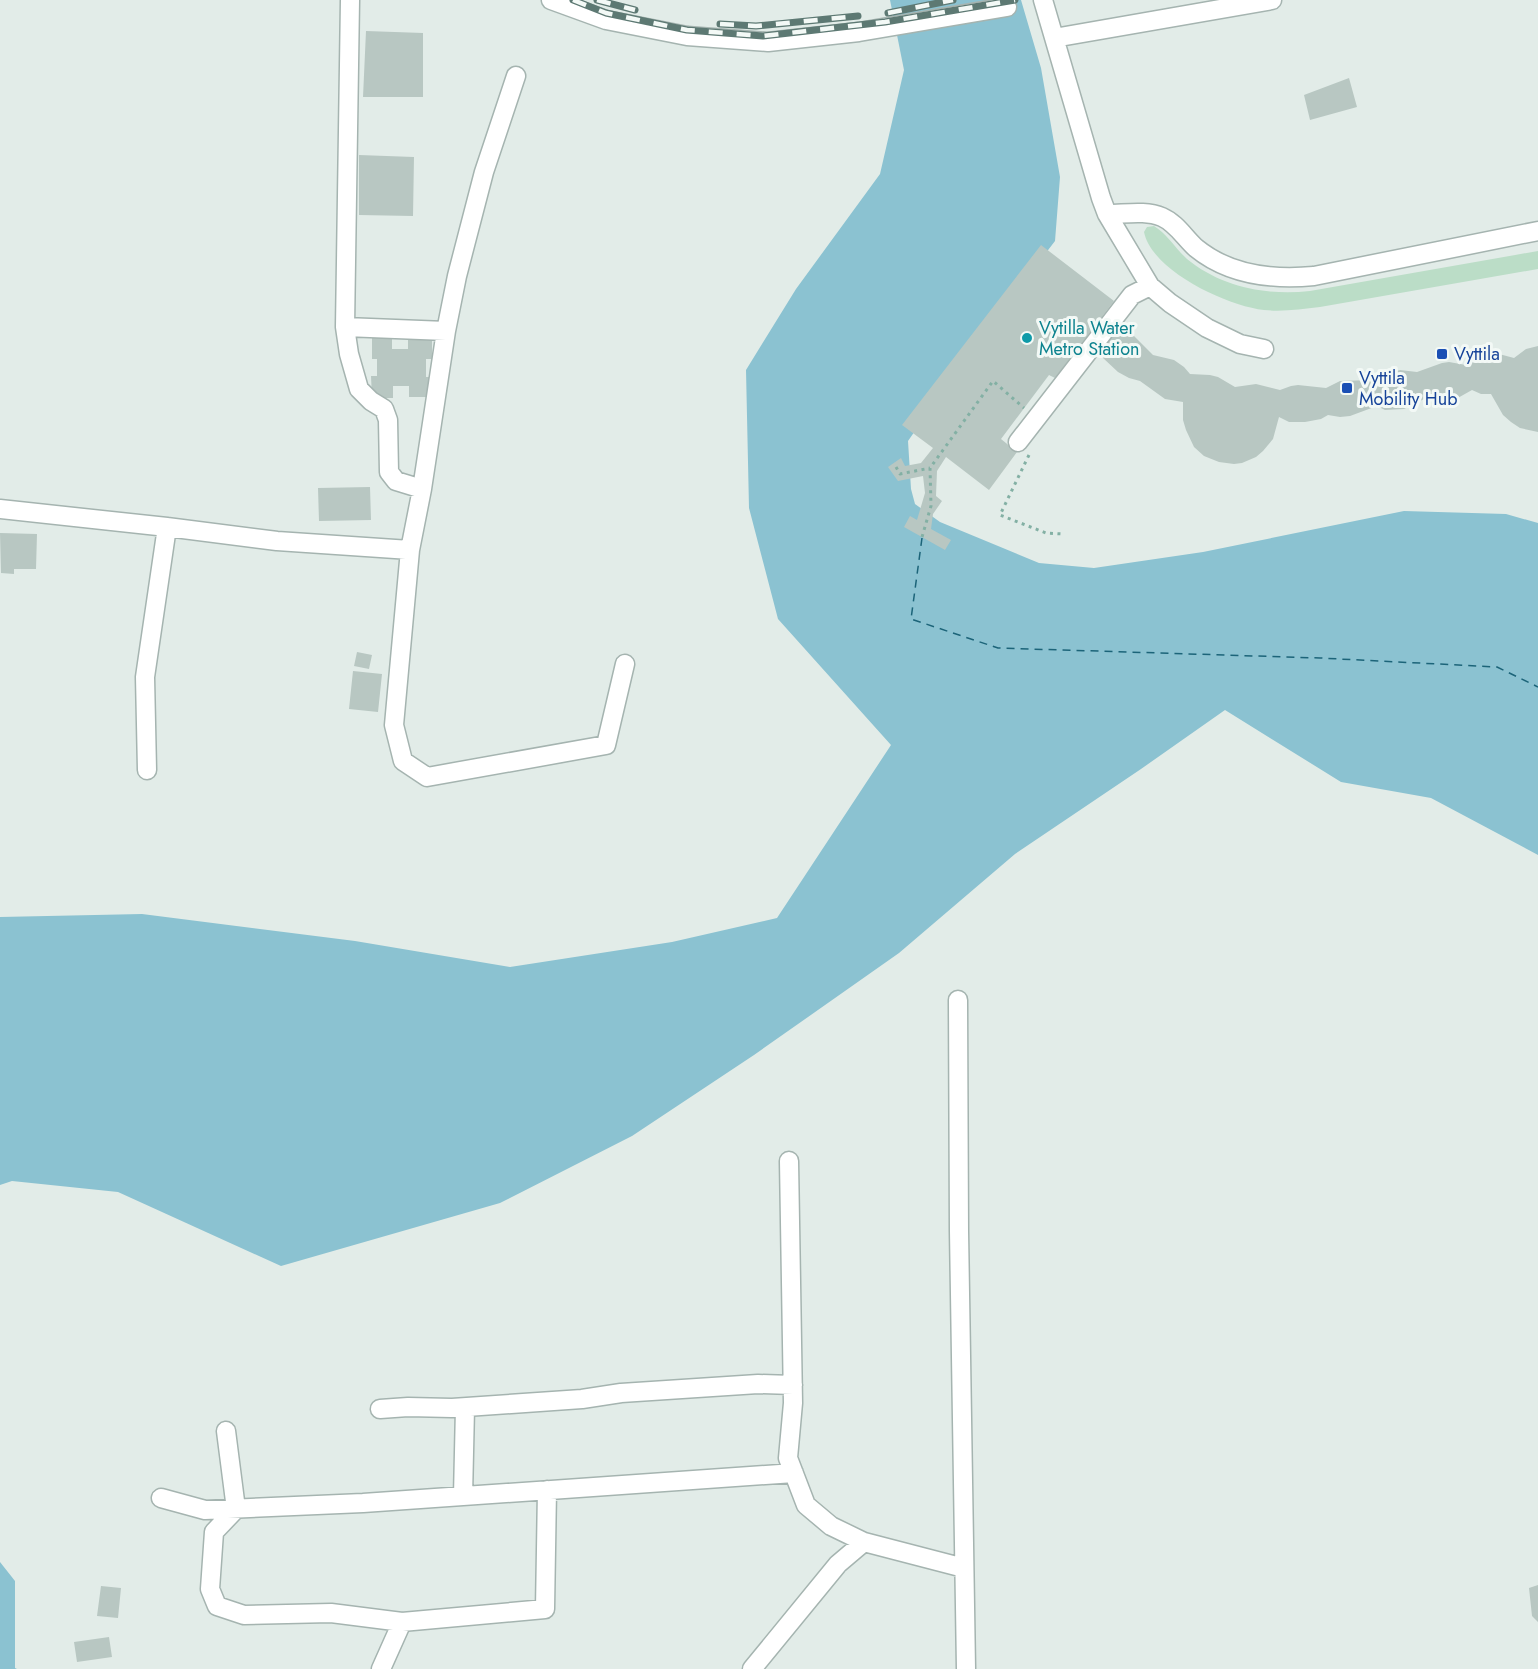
<svg xmlns="http://www.w3.org/2000/svg" width="1538" height="1669" viewBox="0 0 1538 1669" font-family="Jost,sans-serif">
	<style>
		.green { fill: #bbddc7 }
		.water { fill: #8bc2d1 }
		.lines { fill: none; stroke-linecap: round; stroke-linejoin: round }
		.ferry { stroke: #1c6479; stroke-width: 1.5; stroke-dasharray: 8 6; stroke-linecap: butt }
		.building { fill: #b8c7c2 }
		.minor-casing { stroke: #a5b4b0; stroke-width: 21 }
		.path { stroke: #83b0a4; stroke-width: 3; stroke-dasharray: 3 4.5; stroke-linecap: butt }
		.minor { stroke: #fff; stroke-width: 18 }
		.rail-casing { stroke: #5d7973; stroke-width: 7 }
		.rail { stroke: #f3f9f6; stroke-width: 4.5; stroke-dasharray: 14; stroke-linecap: butt }
		.culture-dot { fill: #0f9aa8; stroke: #f3f9f6; stroke-width: 2 }
		.transit-dot { fill: #1a4fb4; stroke: #f3f9f6; stroke-width: 2 }
		.labels { text-anchor: middle; stroke-width: 6; stroke-linejoin: round; paint-order: stroke }
		.culture-label { font-size: 18px; fill: #0d838f; stroke: #f3f9f6; text-anchor: start }
		.transit-label { font-size: 18px; fill: #164399; stroke: #f3f9f6; text-anchor: start }
	</style>
	<rect width="100%" height="100%" fill="#e2ece8"/>
	<path class="green" d="M1154 226C1167 234 1176 249 1187 259 1221 287 1267 296 1310 291L1538 251V269L1320 307C1301 309 1283 312 1264 310 1227 306 1152 271 1144 232L1147 227Z"/>
	<path class="water" d="M890 0H1021L1041 68 1060 177 1055 241 965 359 908 441 911 489 915 504 940 522 1039 563 1094 568 1203 552 1404 511 1506 514 1538 523V855L1431 798 1341 782 1225 710 1141 769 1015 854 899 953 754 1055 632 1136 500 1203 281 1266 118 1192 12 1181 0 1185V917L142 914 355 941 510 967 672 942 777 918 891 745 778 619 749 508 746 370 796 289 880 174 904 70Z
		M0 1562 15 1581V1668L17 1669H0Z"/>
	<g class="lines">
		<path class="ferry" d="M922 538 911 619 998 648 1320 658 1497 667 1538 687"/>
	</g>
	<path class="building" d="M366 31 423 33V97H363Z
		M1349 78 1357 107 1310 120 1304 95Z
		M359 155 414 157 413 216 359 215Z
		M1041 245 1114 301 1055 378 1049 375 1001 439 1017 452 989 490 946 457 937 471 936 496 942 501 933 514 931 529 951 540 945 550 904 527 910 516 917 520 925 493 923 476 898 481 888 467 901 458 905 466 921 463 933 448 902 425Z
		M1115 328 1133 335 1153 355 1174 360 1184 367 1190 374 1210 375 1218 377 1235 387 1256 384 1280 390 1291 386 1298 385 1326 388 1340 381 1371 380 1381 375 1400 370 1417 372 1442 363 1449 362 1466 365 1478 359 1493 355 1499 354 1514 358 1526 349 1538 346V432L1520 428 1511 422 1503 415 1491 394H1481L1472 390 1456 399 1436 401 1424 399 1404 409 1385 410 1377 406 1350 416 1340 417 1328 415 1321 419 1305 422H1289L1279 417 1273 439 1263 451 1256 457 1242 463 1234 464 1219 462 1204 456 1194 447 1186 430 1183 420V402L1165 399 1140 381 1129 378 1118 372 1103 358 1100 349Z
		M372 338H392V349H408V338H432V359H426V377H432V397H409V386H393V398H372L371 376H377V359H372Z
		M370 487 371 520 319 521 318 488Z
		M0 533 37 534 36 569H14V574L1 573Z
		M357 652 372 655 369 669 354 666Z
		M353 671 382 674 378 712 349 709Z
		M1538 1585V1622L1532 1616 1529 1588Z
		M101 1586 121 1588 118 1618 97 1616Z
		M109 1637 112 1657 77 1662 74 1642Z"/>
	<g class="lines">
		<g class="minor-casing">
			<path id="minor" d="M350 0 345 327 446 331
				M551 0 606 20 687 36 768 42 859 32 1007 7
				M1043 0 1101 198 1107 214 1150 286 1170 303 1207 328 1240 344 1264 349
				M1054 38 1272 0
				M1107 214C1125 214 1146 210 1162 217 1176 223 1185 238 1196 248 1229 275 1272 280 1314 276L1538 231
				M345 327 349 354 359 389 371 401 384 409 388 420 389 472 396 481 422 489
				M1018 442 1132 295 1150 286
				M0 509 167 527 277 541 410 550 422 489 446 331 457 276 484 172 516 76
				M410 550 394 725 403 761 427 777 606 745 625 664
				M147 770 145 677 167 527
				M958 1000 959 1231 966 1669
				M789 1161 793 1403 788 1458 806 1505 831 1526 864 1542 964 1568
				M380 1409 408 1407 452 1408 582 1399 621 1393 758 1384 793 1385
				M226 1431 236 1509 214 1532 210 1589 217 1606 244 1615 331 1613 402 1622
				M463 1496 465 1408
				M161 1498 205 1510 363 1503 794 1473
				M381 1669 402 1622 545 1609 547 1490
				M752 1669 838 1564 864 1542"/>
		</g>
		<path class="path" d="M1029 455 1000 515 1046 533 1064 534
			M896 467 900 474 930 468
			M922 537 931 506 930 468 993 381 1024 408"/>
		<use href="#minor" class="minor"/>
		<g class="rail-casing">
			<path id="rail" d="M573 0 606 13 687 30 763 36 885 22 1015 0
				M597 0 635 10
				M888 13 953 0
				M720 24 756 26 858 16"/>
		</g>
		<use href="#rail" class="rail"/>
	</g>
	<circle class="culture-dot" cx="1027" cy="338" r="6"/>
	<g class="transit-dot">
		<rect x="1436" y="348" width="12" height="12" rx="3"/>
		<rect x="1341" y="382" width="12" height="12" rx="3"/>
	</g>
	<g class="labels">
		<g class="culture-label">
			<text x="1039" y="334">Vytilla Water<tspan x="1039" dy="21">Metro Station</tspan></text>
		</g>
		<g class="transit-label">
			<text x="1454" y="360">Vyttila</text>
			<text x="1359" y="384">Vyttila<tspan x="1359" dy="21">Mobility Hub</tspan></text>
		</g>
	</g>
</svg>
